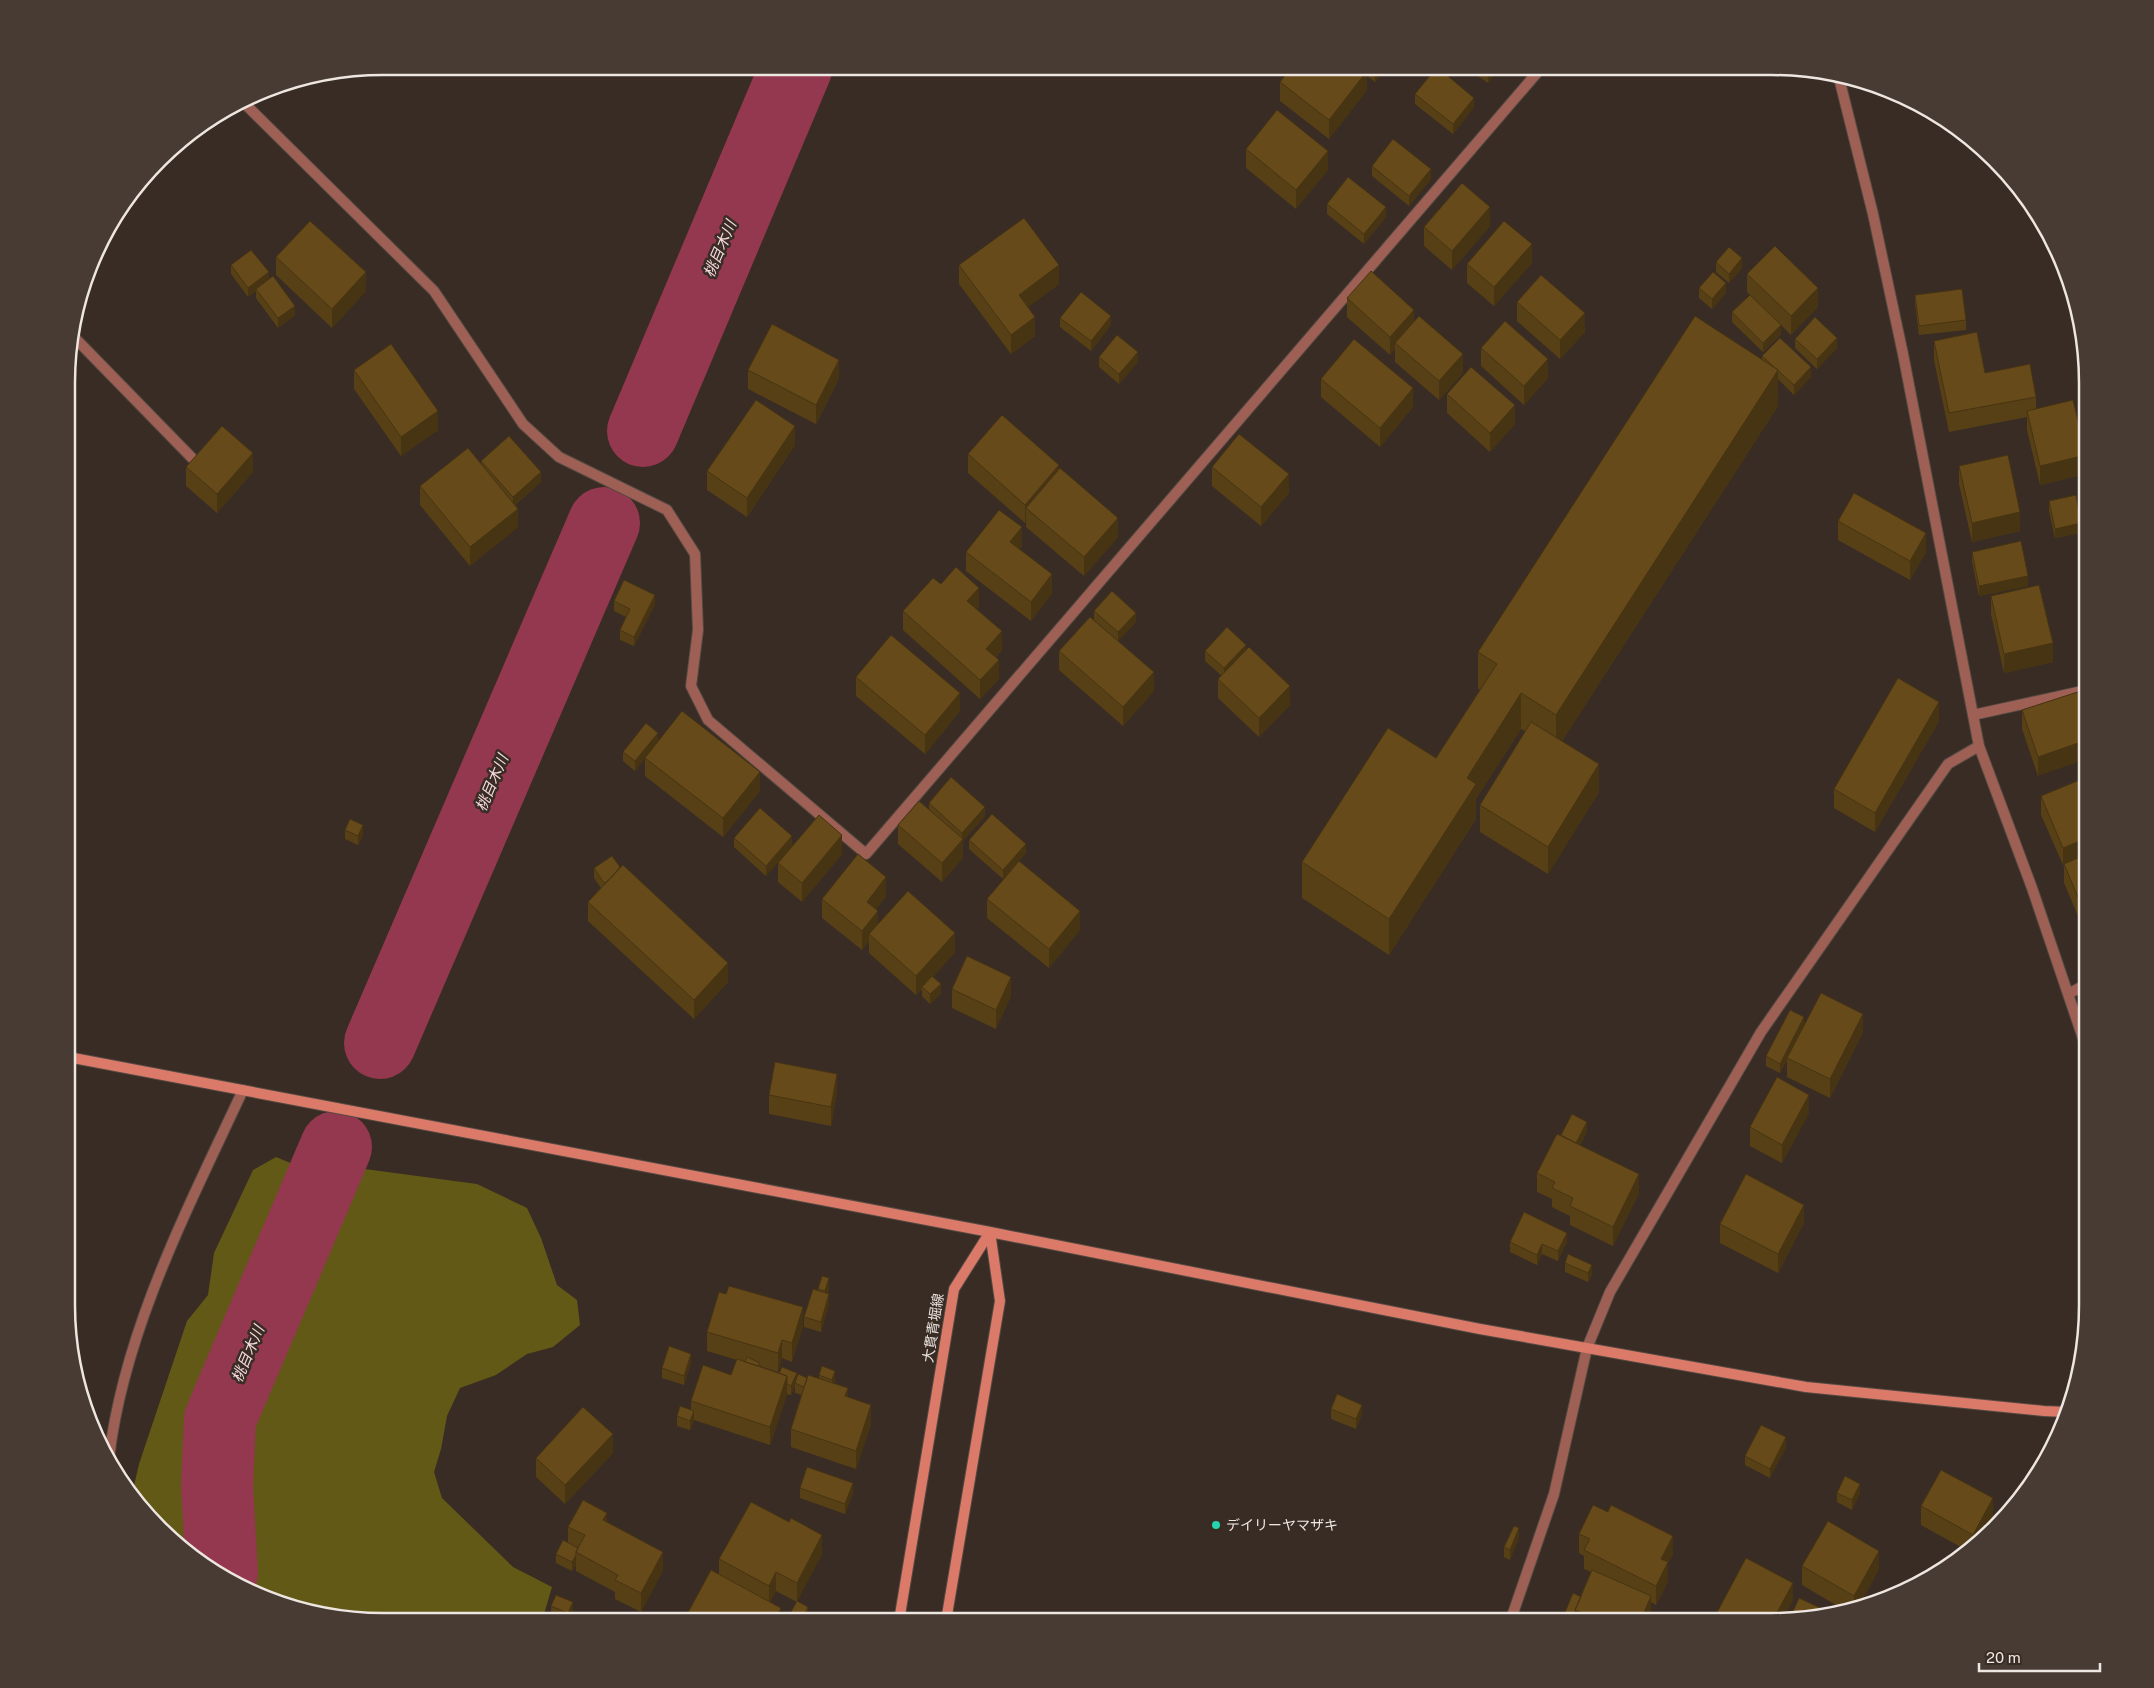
<svg xmlns="http://www.w3.org/2000/svg" width="2154" height="1688" viewBox="0 0 2154 1688" font-family="'Public Sans','Noto Sans JP',sans-serif">
	<style>
		.green { fill: #625916 }
		.lines { fill: none; stroke-linecap: round; stroke-linejoin: round }
		.river { stroke: #93384f; stroke-width: 72 }
		.lane-casing { stroke: #554a42; stroke-width: 12 }
		.street-casing { stroke: #554a42; stroke-width: 12 }
		.secondary-casing { stroke: #554a42; stroke-width: 12 }
		.lane { stroke: #9e6055; stroke-width: 10 }
		.street { stroke: #9e6055; stroke-width: 10 }
		.secondary { stroke: #dc7a69; stroke-width: 10 }
		.wall { fill: #584016 }
		.shaded-wall { fill: #473412 }
		.building { fill: #664a1a; stroke: #473412 }
		.poi-dot { fill: #26d5ae; stroke: #382c24; stroke-width: 2 }
		.labels { text-anchor: middle; stroke-width: 5; stroke-linejoin: round; paint-order: stroke }
		.street-label { font-size: 14px; fill: #eee6e1; stroke: #382c24 }
		.poi-label { font-size: 14px; fill: #eee6e1; stroke: #382c24; text-anchor: start }
		.water-label { font-size: 15px; font-style: italic; fill: #f5dade; stroke: #382c24 }
		.rim { fill: none; stroke: #eee6e1; stroke-width: 2.5 }
	</style>
	<rect width="100%" height="100%" fill="#382c24"/>
	<path class="green" d="M276 1157 293 1164 320 1163 477 1184 527 1208 541 1238 557 1285 577 1300 580 1325 553 1347 527 1354 496 1375 460 1388 447 1416 441 1449 434 1472 442 1498 513 1567 552 1587 542 1621H362L261 1598 174 1543 133 1490 139 1464 187 1321 208 1295 214 1253 253 1170Z"/>
	<g class="lines">
		<path class="river" d="M643 431 797 66
			M380 1043 604 523
			M222 1573 217 1486 220 1419 336 1147"/>
		<g class="lane-casing">
			<path id="lane" d="M109 1458C124 1330 189 1206 243 1090"/>
		</g>
		<g class="street-casing">
			<path id="street" d="M1839 78 1873 214 1903 354 1979 746 2032 888 2087 1050
				M245 104 434 291 523 424 559 457 667 510 695 554 698 630 691 686 708 720 866 854 1542 67
				M71 334 192 458
				M1973 715 2087 690
				M2068 994 2087 984
				M1510 1622 1554 1494 1587 1348 1610 1292 1761 1032 1948 764 1979 746"/>
		</g>
		<g class="secondary-casing">
			<path id="secondary" d="M68 1057 990 1232 1480 1329 1806 1387 2044 1411 2067 1412
				M899 1621 954 1289 990 1232
				M946 1621 1000 1301 990 1232"/>
		</g>
		<use href="#lane" class="lane"/>
		<use href="#street" class="street"/>
		<use href="#secondary" class="secondary"/>
	</g>
	<path class="wall" d="M1292 67H1387L1375 82 1367 76V90L1329 139 1280 101V82Z
		M1465 67H1499L1488 83Z
		M1415 94 1474 107 1453 134 1415 104Z
		M1246 149 1328 170 1296 209 1246 168Z
		M1372 166 1431 179 1409 206 1372 176Z
		M1327 204 1386 217 1364 244 1327 214Z
		M1490 226 1452 270 1424 246V227Z
		M276 257 366 291 332 328 276 275Z
		M1716 262 1742 268 1729 283 1716 272Z
		M1532 263 1494 306 1467 283V264Z
		M231 265 269 279 295 315 278 328 256 298V291L248 297 231 274Z
		M959 265 1059 284 1028 307 1035 336 1011 354 959 284Z
		M1747 274 1818 307 1791 335 1781 325V334L1763 352 1732 322V312L1750 295 1747 292Z
		M1699 288 1726 293 1712 309 1699 298Z
		M1915 295 1966 320V330L1919 335 1915 304Z
		M1347 298 1414 322 1463 373 1439 400 1395 362V349L1390 355 1347 317Z
		M1517 302 1585 332 1560 359 1517 321Z
		M1060 318 1111 325 1091 351 1060 327Z
		M1795 339 1837 348 1817 369 1795 348Z
		M1934 341 1985 373 2036 397V409L2086 474 2040 485 2027 430V417L1949 432 1934 360Z
		M1481 348 1548 378 1524 405 1481 366Z
		M1762 356 1811 377 1794 395 1778 379V406L1562 741 1599 792 1548 874 1480 832V805L1525 731 1521 729 1476 799V819L1389 955 1302 898V862L1436 758 1480 690 1478 688V652L1762 360Z
		M1099 357 1138 362 1119 384 1099 367Z
		M354 370 438 430 401 456 354 389Z
		M748 370 839 378 816 424 748 389Z
		M1321 379 1413 407 1380 447 1321 397Z
		M1447 394 1515 424 1490 452 1447 413Z
		M795 445 747 517 707 490V471Z
		M968 454 1059 469 1118 537 1084 576 1026 527V522L1025 523 968 473Z
		M481 461 541 482 515 505 518 527 470 566 420 505V486L481 463Z
		M1959 466 2020 531 1972 542 1959 484Z
		M186 467 253 472 217 513 186 486Z
		M1212 467 1289 493 1261 526 1212 486Z
		M2049 501 2081 533 2055 538 2049 511Z
		M1838 521 1926 552 1910 580 1838 540Z
		M1022 546 1019 549 1052 593 1031 621 966 571V552Z
		M1972 552 2028 586 1979 596 1972 561Z
		M941 584 979 607 976 609 1002 650 996 657 999 679 980 699 903 630V611Z
		M1991 596 2053 662 2004 673 1991 614Z
		M614 601 655 604 634 646 620 640V630L626 617 614 611Z
		M1094 611 1136 622 1118 641 1094 620Z
		M1059 651 1154 691 1123 726 1059 670Z
		M1205 651H1246L1290 705 1259 737 1218 698V679L1222 676 1205 661Z
		M856 677 960 711 925 754 856 696Z
		M2087 689 2038 776 2022 729V710Z
		M1939 721 1875 832 1834 808V789Z
		M658 741 760 791 723 837 645 776V758L635 771 623 761V752Z
		M2087 777 2086 935 2064 883V867L2041 815V796Z
		M929 803 985 816 963 841V858L942 882 898 844V825L929 809Z
		M345 830 363 835 358 845 345 839Z
		M734 838 792 846 766 876 734 847Z
		M969 840 1026 853 1019 861 1080 930 1049 968 987 918V899L1016 865 1003 879 969 849Z
		M842 854 802 902 778 882V863Z
		M620 867 728 982 694 1019 588 921V902L601 888 594 878V868Z
		M886 896 876 909 878 924 955 952 933 977 941 993 930 1004 922 996V989L916 995 869 953V941L862 950 822 918V899Z
		M952 989 1011 996 996 1029 952 1008Z
		M1804 1025 1863 1032 1830 1098 1787 1077V1060L1780 1073 1766 1066V1056Z
		M837 1093 831 1126 769 1114V1095Z
		M1809 1113 1782 1163 1750 1146V1127Z
		M1587 1132 1580 1145 1639 1193 1613 1246 1570 1225V1216L1552 1207V1199L1537 1192V1173L1561 1135Z
		M1804 1223 1778 1273 1720 1243V1224Z
		M1510 1242H1567L1558 1261 1542 1254 1537 1265 1510 1252Z
		M1565 1263 1592 1274 1588 1282 1565 1272Z
		M829 1287 828 1293 829 1304 821 1332 804 1327V1317L818 1290V1289Z
		M803 1326 792 1362 782 1358 778 1372 760 1366V1367L797 1379 807 1378H819V1375L835 1381 834 1384 871 1424 856 1469 791 1447V1429L802 1395 795 1393V1386L791 1395 787 1394 770 1445 694 1420 690 1430 677 1426V1416L691 1410V1401L731 1375 737 1360 707 1351V1332Z
		M691 1363 684 1385 662 1378V1368Z
		M1331 1409 1362 1414 1356 1429 1331 1419Z
		M1786 1447 1770 1478 1745 1465V1456Z
		M613 1453 565 1504 536 1477V1458Z
		M800 1488 853 1493 845 1514 800 1498Z
		M1837 1493H1860L1852 1510 1837 1502Z
		M1921 1506 1993 1517 1982 1538 1968 1551 1921 1525Z
		M607 1522 663 1570 641 1612 615 1599V1592L576 1571V1565L572 1571 556 1563V1554L568 1543V1527Z
		M1579 1534 1673 1554 1668 1563V1581L1656 1605 1651 1602V1614L1648 1622H1561L1581 1597 1591 1572 1584 1569V1556L1579 1553Z
		M1519 1537 1510 1560 1504 1557V1547Z
		M822 1554 797 1601 808 1617 806 1621H791V1612L797 1602 776 1591 770 1602 781 1621H684V1620L719 1575V1559Z
		M1802 1566 1879 1569 1860 1604 1841 1608 1802 1585Z
		M551 1606 573 1612 569 1621H565L551 1615Z"/>
	<path class="shaded-wall" d="M1375 67H1387L1375 82Z
		M1493 67H1499L1488 83V73Z
		M1367 71V90L1329 139V120Z
		M1474 98V107L1453 134V124Z
		M1328 151V170L1296 209V190Z
		M1431 169V179L1409 206V196Z
		M1386 207V217L1364 244V234Z
		M1490 207V226L1452 270V251Z
		M1532 244V263L1494 306V287Z
		M1742 258V268L1729 283V274Z
		M1059 265V284L1019 314V295Z
		M269 272V282L256 289V291L248 297V288Z
		M366 272V291L332 328V309Z
		M1726 283V293L1712 309V299Z
		M1818 288V307L1791 335V316Z
		M295 306V315L278 328V318Z
		M1414 310V329L1395 343V349L1390 355V337Z
		M1585 313V332L1560 359V340Z
		M1111 316V325L1091 351V341Z
		M1035 317V336L1011 354V335Z
		M1781 325V334L1763 352V343Z
		M1837 338V348L1817 369V359Z
		M1138 352V362L1119 384V374Z
		M1463 354V373L1439 400V381Z
		M1548 359V378L1524 405V386Z
		M839 360V378L816 424V405Z
		M1811 367V377L1794 395V385Z
		M1778 370V406L1556 750V715Z
		M1413 388V407L1380 447V428Z
		M1515 405V424L1490 452V433Z
		M438 411V430L401 456V437Z
		M795 426V445L747 517V498Z
		M253 453V472L217 513V494Z
		M2086 455V474L2040 485V466Z
		M1059 465V484L1026 508V522L1025 523V505Z
		M541 472V482L513 506V497Z
		M1289 474V493L1261 526V507Z
		M518 509V527L470 566V547Z
		M2020 512V531L1972 542V523Z
		M1118 518V537L1084 576V557Z
		M2081 523V533L2055 538V529Z
		M1022 527V546L1010 561V542Z
		M1926 533V552L1910 580V561Z
		M1052 574V593L1031 621V602Z
		M2028 576V586L1979 596V586Z
		M979 588V607L967 620V601Z
		M655 595V604L634 646V637Z
		M1136 613V622L1118 641V632Z
		M1002 631V650L986 668V649Z
		M2053 643V662L2004 673V654Z
		M1246 645V654L1224 678V668Z
		M999 660V679L980 699V680Z
		M1154 672V691L1123 726V707Z
		M1290 686V705L1259 737V718Z
		M960 693V711L925 754V735Z
		M1521 693V729L1476 799V819L1389 955V919L1467 778Z
		M1939 702V721L1875 832V813Z
		M658 733V742L635 771V761Z
		M2087 740V759L2038 776V757Z
		M1599 764V792L1548 874V847Z
		M760 772V791L723 837V818Z
		M985 807V816L963 841V858L942 882V863L962 841V833Z
		M363 825V835L358 845V836Z
		M842 835V854L802 902V883Z
		M792 836V846L766 876V866Z
		M2087 838V857L2064 864 2063 867V848Z
		M1026 844V853L1003 879V870Z
		M886 877V896L867 921V902Z
		M878 911V930L869 934V941L862 950V931Z
		M1080 911V930L1049 968V949Z
		M2086 916H2087V935H2086Z
		M955 933V952L923 988 922 987V989L916 995V976Z
		M728 963V982L694 1019V1000Z
		M1011 977V996L996 1029V1010Z
		M941 984V993L930 1004V994Z
		M1863 1014V1032L1830 1098V1079Z
		M1804 1017V1027L1787 1058V1060L1780 1073V1064Z
		M837 1074V1093L831 1126V1107Z
		M1809 1095V1113L1782 1163V1145Z
		M1587 1122V1132L1575 1153V1144Z
		M1639 1174V1193L1613 1246V1227Z
		M1804 1205V1223L1778 1273V1254Z
		M1567 1233V1242L1558 1261V1251Z
		M1542 1244V1254L1537 1265V1255Z
		M1592 1265V1274L1588 1282V1273Z
		M829 1278V1287L825 1301V1291Z
		M829 1294V1304L821 1332V1322Z
		M803 1307V1326L792 1362V1343Z
		M782 1340V1358L778 1372V1353Z
		M691 1354V1363L684 1385V1376Z
		M835 1371V1381L832 1390V1380Z
		M797 1373V1382L795 1383V1386L791 1395V1386Z
		M787 1376V1395L770 1445V1427Z
		M848 1388V1407L845 1396Z
		M871 1405V1424L856 1469V1451Z
		M1362 1405V1414L1356 1429V1419Z
		M694 1411V1421L690 1430V1421Z
		M613 1434V1453L565 1504V1485Z
		M1786 1437V1447L1770 1478V1469Z
		M853 1483V1493L845 1514V1504Z
		M1860 1484V1493L1852 1510V1500Z
		M1993 1498V1517L1982 1538 1973 1546V1535Z
		M607 1513V1532L603 1520Z
		M1519 1528V1537L1510 1560V1550Z
		M822 1535V1554L797 1602V1583Z
		M1673 1536V1554L1668 1563V1581L1656 1605V1586L1661 1559Z
		M1879 1551V1569L1860 1604 1854 1605V1596Z
		M663 1552V1570L641 1612V1593Z
		M576 1555V1565L572 1571V1562Z
		M776 1572V1591L769 1605V1586Z
		M1793 1583V1601L1783 1619 1772 1622Z
		M1651 1596V1614L1648 1622H1640Z
		M573 1602V1612L568 1621V1613Z
		M808 1607V1617L806 1621H803V1618Z
		M781 1608V1621H774Z"/>
	<path class="building" d="M1292 67H1361L1367 71 1329 120 1280 82Z
		M1437 67 1474 98 1453 124 1415 94Z
		M1479 67H1493L1488 73Z
		M1277 110 1328 151 1296 190 1246 149Z
		M1393 139 1431 169 1409 196 1372 166Z
		M1348 177 1386 207 1364 234 1327 204Z
		M1462 183 1490 207 1452 251 1424 227Z
		M1024 218 1059 265 1019 295 1035 317 1011 335 959 265Z
		M310 221 366 272 332 309 276 257Z
		M1504 221 1532 244 1494 287 1467 264Z
		M1775 246 1818 288 1791 316 1747 274Z
		M1729 247 1742 258 1729 274 1716 262Z
		M251 250 269 272 248 288 231 265Z
		M1371 271 1414 310 1390 337 1347 298Z
		M1713 272 1726 283 1712 299 1699 288Z
		M1541 275 1585 313 1560 340 1517 302Z
		M273 276 295 306 278 318 256 289Z
		M1962 289 1966 320 1919 326 1915 295Z
		M1081 292 1111 316 1091 341 1060 318Z
		M1750 295 1781 325 1763 343 1732 312Z
		M1419 316 1463 354 1439 381 1395 343Z
		M1695 316 1778 370 1556 715 1521 693 1467 778 1476 784 1389 919 1302 862 1388 728 1436 758 1497 664 1478 652Z
		M1815 317 1837 338 1817 359 1795 339Z
		M1505 321 1548 359 1524 386 1481 348Z
		M772 324 839 360 816 405 748 370Z
		M1977 332 1985 373 2030 364 2036 397 1949 413 1934 341Z
		M1117 335 1138 352 1119 374 1099 357Z
		M1780 338 1811 367 1794 385 1762 356Z
		M1354 339 1413 388 1380 428 1321 379Z
		M391 344 438 411 401 437 354 370Z
		M1471 367 1515 405 1490 433 1447 394Z
		M756 400 795 426 747 498 707 471Z
		M2073 400 2086 455 2040 466 2027 411Z
		M1002 415 1059 465 1025 505 968 454Z
		M222 426 253 453 217 494 186 467Z
		M1239 434 1289 474 1261 507 1212 467Z
		M509 436 541 472 513 497 481 461Z
		M468 448 518 509 470 547 420 486Z
		M2008 455 2020 512 1972 523 1959 466Z
		M1060 468 1118 518 1084 557 1026 508Z
		M1854 493 1926 533 1910 561 1838 521Z
		M2076 495 2081 523 2055 529 2049 501Z
		M999 510 1022 527 1010 542 1052 574 1031 602 966 552Z
		M2021 541 2028 576 1979 586 1972 552Z
		M956 567 979 588 967 601 1002 631 986 649 999 660 980 680 903 611 933 578 941 584Z
		M624 580 655 595 634 637 620 630 630 609 614 601Z
		M2039 585 2053 643 2004 654 1991 596Z
		M1112 591 1136 613 1118 632 1094 611Z
		M1090 617 1154 672 1123 707 1059 651Z
		M1227 627 1246 645 1224 668 1205 651Z
		M891 635 960 693 925 735 856 677Z
		M1249 647 1290 686 1259 718 1218 679Z
		M1898 678 1939 702 1875 813 1834 789Z
		M2087 689V740L2038 757 2022 710Z
		M682 711 760 772 723 818 645 758Z
		M1531 722 1599 764 1548 847 1480 805Z
		M646 723 658 733 635 761 623 752Z
		M951 777 985 807 962 833 929 803Z
		M2087 777V838L2063 848 2041 796Z
		M919 801 963 839 942 863 898 825Z
		M760 808 792 836 766 866 734 838Z
		M992 814 1026 844 1003 870 969 840Z
		M819 815 842 835 802 883 778 863Z
		M350 819 363 825 358 836 345 830Z
		M858 854 886 877 867 902 878 911 862 931 822 899Z
		M2087 854V916H2086L2064 864Z
		M612 856 620 867 609 880 604 883 594 868Z
		M1019 861 1080 911 1049 949 987 899Z
		M623 865 728 963 694 1000 588 902Z
		M908 891 955 933 916 976 869 934Z
		M967 956 1011 977 996 1010 952 989Z
		M932 976 941 984 930 994 922 987Z
		M1821 993 1863 1014 1830 1079 1787 1058Z
		M1790 1010 1804 1017 1780 1064 1766 1056Z
		M775 1062 837 1074 831 1107 769 1095Z
		M1777 1077 1809 1095 1782 1145 1750 1127Z
		M1572 1114 1587 1122 1576 1143 1561 1135Z
		M1557 1134 1639 1174 1613 1227 1570 1206 1573 1198 1552 1188 1555 1182 1537 1173Z
		M1746 1174 1804 1205 1778 1254 1720 1224Z
		M1524 1212 1567 1233 1558 1251 1542 1244 1537 1255 1510 1242Z
		M1568 1254 1592 1265 1588 1273 1565 1263Z
		M822 1276 829 1278 825 1291 818 1289Z
		M729 1286 803 1307 792 1343 782 1340 778 1353 707 1332 719 1292 726 1294Z
		M813 1289 829 1294 821 1322 804 1317Z
		M669 1346 691 1354 684 1376 662 1368Z
		M747 1357 760 1363 758 1366 745 1362Z
		M737 1359 787 1376 770 1427 691 1401 703 1365 731 1375Z
		M822 1366 835 1371 832 1380 819 1375Z
		M782 1367 797 1373 791 1386 787 1384V1376L779 1373Z
		M798 1374 807 1378 804 1387 795 1383Z
		M808 1375 848 1388 845 1396 871 1405 856 1451 791 1429Z
		M1337 1394 1362 1405 1356 1419 1331 1409Z
		M680 1406 694 1411 690 1421 677 1416Z
		M583 1407 613 1434 565 1485 536 1458Z
		M1761 1425 1786 1437 1770 1469 1745 1456Z
		M807 1467 853 1483 845 1504 800 1488Z
		M1941 1470 1993 1498 1973 1535 1921 1506Z
		M1845 1476 1860 1484 1852 1500 1837 1493Z
		M583 1500 607 1513 603 1520 663 1552 641 1593 615 1580 618 1575 576 1552 585 1535 568 1527Z
		M751 1502 789 1522 791 1518 822 1535 797 1583 776 1572 769 1586 719 1559Z
		M1593 1505 1608 1512 1611 1505 1673 1536 1661 1559 1668 1562 1656 1586 1584 1550 1590 1539 1579 1534Z
		M1828 1521 1879 1551 1854 1596 1802 1566Z
		M1514 1526 1519 1528 1510 1550 1504 1547Z
		M563 1540 578 1548 576 1552V1555L572 1562 556 1554Z
		M1746 1558 1793 1583 1772 1622H1716L1713 1620Z
		M711 1570 781 1608 774 1621H687L684 1620Z
		M1592 1570 1651 1596 1640 1622H1605L1575 1610Z
		M1573 1593 1581 1597 1575 1610V1618L1574 1622H1561Z
		M556 1595 573 1602 568 1613 551 1606Z
		M1799 1598 1827 1611 1790 1618Z
		M797 1601 808 1607 803 1618 791 1612Z
		M784 1618 790 1621H783Z"/>
	<circle class="poi-dot" cx="1216" cy="1525" r="5"/>
	<g class="labels">
		<g class="street-label">
			<text transform="translate(933 1328) rotate(-81)" y="5">大貫青堀線</text>
		</g>
		<g class="poi-label">
			<text x="1226" y="1530">デイリーヤマザキ</text>
		</g>
		<g class="water-label">
			<text transform="translate(720 249) rotate(-67)" y="5">桃目木川</text>
			<text transform="translate(492 783) rotate(-67)" y="5">桃目木川</text>
			<text transform="translate(248 1354) rotate(-67)" y="5">桃目木川</text>
		</g>
	</g>
	<path d="M0 0H2154V1688H0ZM383 75H1771A308 308 0 0 1 2079 383V1305A308 308 0 0 1 1771 1613H383A308 308 0 0 1 75 1305V383A308 308 0 0 1 383 75Z" fill="#473b33" fill-rule="evenodd"/>
	<path class="rim" d="M383 75H1771A308 308 0 0 1 2079 383V1305A308 308 0 0 1 1771 1613H383A308 308 0 0 1 75 1305V383A308 308 0 0 1 383 75Z"/>
	<path d="M1979 1663v8h121v-8" fill="none" stroke="#eee6e1" stroke-width="2.5"/>
	<text x="1986" y="1663" font-size="15" fill="#eee6e1" stroke="#382c24" stroke-width="4" paint-order="stroke">20 m</text>
</svg>
